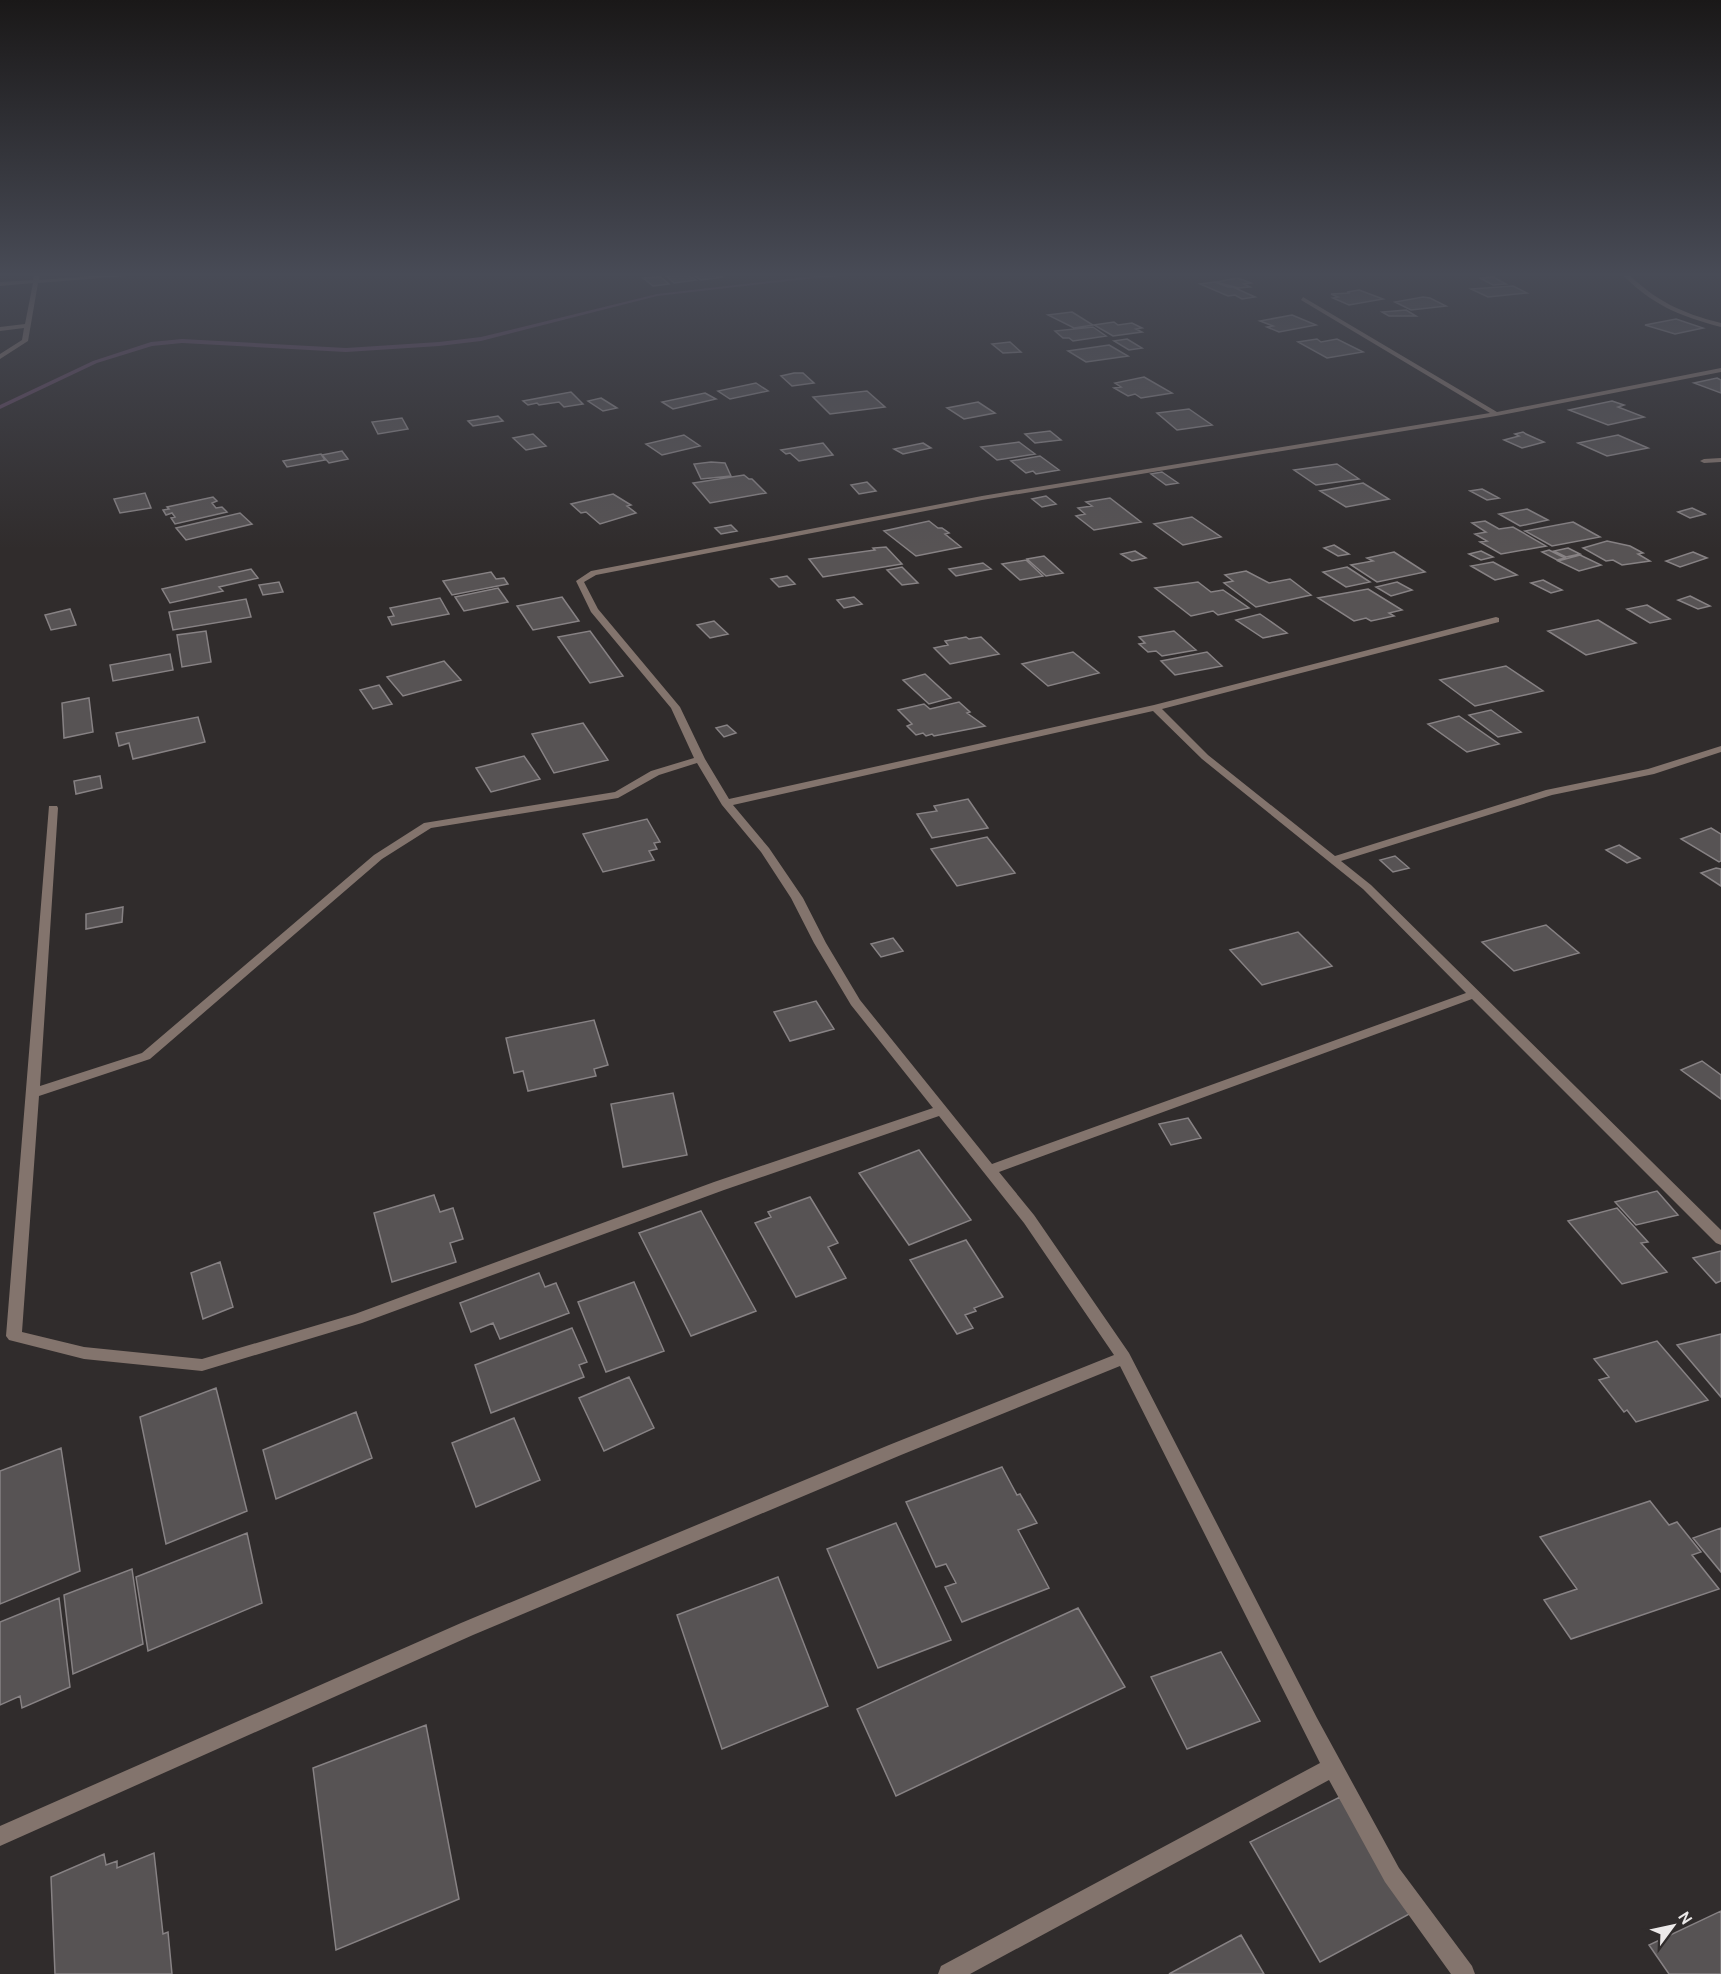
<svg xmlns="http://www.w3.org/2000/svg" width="1721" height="1974" viewBox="0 0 1721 1974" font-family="Cabin,sans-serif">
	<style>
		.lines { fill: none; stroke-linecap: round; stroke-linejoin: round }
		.stream { fill: #60475f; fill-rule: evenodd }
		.building { fill: #575354; stroke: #878284; stroke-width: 1.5 }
		.street { fill: #83746d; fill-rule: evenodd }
	</style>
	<rect width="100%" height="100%" fill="#302c2c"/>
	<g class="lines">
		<path class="stream" d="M864 272H891L807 279 657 296 481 341 439 346 346 352 182 343 152 346 97 363 0 409V405L93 361 151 342 182 339 346 348 439 342 481 337 657 294 807 277Z"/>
	</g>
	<path class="building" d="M688 272H715L723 277 701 280Z
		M684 273 696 280 674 283 666 276Z
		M661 277 669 284 653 286 643 278Z
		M1493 277 1506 284 1493 285 1480 278Z
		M1238 278 1251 283 1244 284 1250 287 1238 288 1216 282Z
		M1215 282 1228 287H1233L1255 297 1242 299 1235 295 1228 296 1200 284Z
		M1513 286 1527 293 1488 297 1471 289Z
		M1359 290 1383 299 1349 305 1333 298 1338 297 1331 294 1350 293 1347 292Z
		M1423 297 1430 298 1446 306 1411 310 1395 302Z
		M1406 310 1416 316H1389L1382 312Z
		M1072 312 1093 325 1074 328 1048 315Z
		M1292 315 1316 325 1279 332 1267 327 1273 326 1260 321Z
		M1676 319 1703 328 1675 334 1645 325Z
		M1114 322 1118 325 1132 323 1142 328 1136 329 1142 332 1113 336 1094 325Z
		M1093 327 1106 336 1073 341 1069 338H1063L1055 331Z
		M1127 339 1142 348 1129 350 1114 341Z
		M1317 339 1321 342 1337 339 1363 352 1327 358 1298 342Z
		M1010 342 1021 352 1003 353 992 344Z
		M1109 345 1128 356 1086 362 1068 351Z
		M794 373H803L814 383 792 386 781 376Z
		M1144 377 1172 393 1141 398 1135 394 1128 396 1114 388 1121 387 1115 383Z
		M1717 378 1721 380V393L1694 383Z
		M756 383 768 391 730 399 718 391Z
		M867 391 885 407 830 414 813 397Z
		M571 392 583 404 564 407 559 402 539 405 537 403 528 405 523 401Z
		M705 393 716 399 673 409 662 402Z
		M601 398 617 408 603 411 588 401Z
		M1612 401 1624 405 1618 407 1644 417 1608 425 1569 410Z
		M978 402 995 413 964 419 947 408Z
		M1189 409 1212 425 1177 430 1157 413Z
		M498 416 503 421 473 426 468 421Z
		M402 418 408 429 378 434 372 422Z
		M1050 431 1061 440 1035 443 1025 434Z
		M1523 432 1526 434 1544 442 1522 448 1504 440 1519 436 1515 434Z
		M533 434 546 446 526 450 513 438Z
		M684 435 700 446 662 455 646 444Z
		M1618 435 1648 448 1607 456 1578 443Z
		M1019 442 1035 454 997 460 981 447Z
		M823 443 833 455 799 461 790 453 786 454 781 450Z
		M923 443 931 448 903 454 894 449Z
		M342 451 348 459 329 463 322 455Z
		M321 454 325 460 287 467 283 461Z
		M1040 456 1059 470 1036 474 1033 471 1026 473 1011 461Z
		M711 462 725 463 731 476 701 479 694 464Z
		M1337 464 1359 479 1316 485 1294 470Z
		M1162 472 1178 483 1166 485 1151 474Z
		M744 475 749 479H752L766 493 710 503 693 483Z
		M867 482 876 491 859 494 851 485Z
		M1363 483 1389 499 1346 507 1320 491Z
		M1482 489 1499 498 1487 500 1470 491Z
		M145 493 151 508 120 513 114 499Z
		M613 494 631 505 627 506 636 513 600 524 586 512 581 513 571 504Z
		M1046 496 1056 504 1042 507 1032 499Z
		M213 497 217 501 212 503 216 508 222 507 227 512 175 524 171 518 175 517 172 513 166 515 163 510 169 509 167 507Z
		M1110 498 1141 522 1094 530 1076 516 1085 514 1078 508 1092 506 1086 502Z
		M1692 508 1705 514 1690 518 1678 512Z
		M1527 509 1548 520 1520 526 1499 514Z
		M240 513 252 524 186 540 176 528Z
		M1192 517 1221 537 1183 545 1154 524Z
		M929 521 938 528H942L949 533 945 534 961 547 916 556 884 531Z
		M1485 521 1499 529 1513 527 1546 546 1501 554 1480 542 1487 541 1475 534 1486 532 1472 523Z
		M1573 522 1600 537 1552 546 1525 531Z
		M731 525 737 531 721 534 715 528Z
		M1607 541 1630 546 1643 553 1638 554 1650 561 1622 565 1613 560 1606 561 1583 548Z
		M1334 545 1349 554 1338 556 1324 548Z
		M886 547 902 564 823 577 809 559 875 550 873 548Z
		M1568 548 1580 554 1566 557 1554 551Z
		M1549 550 1565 558 1557 560 1542 552Z
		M1135 551 1146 558 1132 561 1121 554Z
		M1481 551 1493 557 1481 560 1469 554Z
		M1394 552 1425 572 1377 582 1351 565 1373 561 1367 558Z
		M1693 552 1707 558 1680 567 1666 561Z
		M1580 555 1601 565 1579 571 1558 561Z
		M1044 556 1063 573 1046 576 1027 559Z
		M1026 560 1043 576 1020 580 1002 564Z
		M1493 562 1517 575 1495 580 1471 566Z
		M983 563 991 569 956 576 949 569Z
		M902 567 918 583 902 585 887 570Z
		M1347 567 1370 582 1346 587 1323 572Z
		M251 569 258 578 219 587 223 591 170 603 162 589Z
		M1246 571 1269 583 1290 579 1311 595 1256 607 1224 583 1233 581 1225 575Z
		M491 572 496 579 504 578 508 584 452 595 443 581Z
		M787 576 795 584 779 587 771 579Z
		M1543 580 1562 590 1551 593 1531 583Z
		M279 582 283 592 263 595 259 585Z
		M1198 582 1211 592 1223 590 1249 608 1218 615 1213 611 1191 616 1155 588Z
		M1397 582 1412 590 1391 596 1376 587Z
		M498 588 508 602 464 611 455 597Z
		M1368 589 1402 610 1389 613 1394 616 1371 621 1366 618 1354 621 1318 598Z
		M1690 596 1710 606 1698 609 1678 600Z
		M562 597 579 621 533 630 517 606Z
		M854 597 862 604 844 608 837 600Z
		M440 598 449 614 392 625 388 617 394 616 390 608Z
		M246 599 251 617 173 630 169 612Z
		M1647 605 1670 619 1650 623 1627 609Z
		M70 609 76 625 51 630 45 615Z
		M1260 614 1287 633 1263 638 1236 620Z
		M1598 620 1636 643 1586 655 1548 631Z
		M714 621 728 634 710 638 697 625Z
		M206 631 211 662 182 667 177 635Z
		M590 631 623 676 590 683 558 637Z
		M1174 631 1196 650 1162 656 1156 651 1148 652 1139 644 1145 643 1139 637Z
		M966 637 969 639 981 637 999 654 950 664 934 648 948 645 945 641Z
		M1073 652 1099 673 1048 686 1022 664Z
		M1207 652 1222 666 1175 675 1161 661Z
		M170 654 173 670 113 681 110 665Z
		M444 661 461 680 403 696 387 677Z
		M1506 666 1543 691 1475 706 1440 680Z
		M925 674 951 698 929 704 903 680Z
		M379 685 392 704 373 709 360 690Z
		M89 698 93 732 64 738 62 703Z
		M959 702 970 712 967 713 985 726 934 736 932 734 926 736 923 733 916 735 907 726 912 724 898 710 924 704 930 709Z
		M1491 710 1521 732 1498 737 1469 715Z
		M1459 716 1499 744 1467 752 1428 724Z
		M198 717 205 742 133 759 129 743 119 746 116 733Z
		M583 723 608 760 554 773 532 734Z
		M727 725 736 733 724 737 716 728Z
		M524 756 540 779 491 792 476 768Z
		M100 776 102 788 76 794 74 781Z
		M968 799 988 828 932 838 917 814 937 811 934 806Z
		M647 819 660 842 654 843 657 849 649 851 654 860 603 872 583 834Z
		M1711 828 1721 834V861L1719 862 1681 839Z
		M987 837 1015 873 957 886 931 849Z
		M1619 845 1640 858 1627 863 1606 850Z
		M1395 856 1409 868 1393 872 1380 860Z
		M1716 868 1721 869V886L1701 873Z
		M123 907 122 922 86 929V914Z
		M1546 925 1579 953 1514 971 1482 942Z
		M1298 932 1332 966 1262 985 1230 950Z
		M893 938 903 951 881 957 871 944Z
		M816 1001 834 1029 790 1041 774 1012Z
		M594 1020 608 1065 594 1069 596 1076 528 1091 523 1071 514 1073 506 1038Z
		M1702 1061 1721 1075V1099L1681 1070Z
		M673 1093 687 1155 623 1167 611 1104Z
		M1188 1118 1201 1138 1171 1145 1159 1124Z
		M919 1150 971 1220 909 1245 859 1173Z
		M1657 1191 1678 1215 1636 1225 1615 1202Z
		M434 1195 440 1212 453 1208 463 1239 450 1243 456 1262 392 1282 374 1213Z
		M810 1197 838 1243 828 1247 846 1278 796 1297 755 1223 771 1217 768 1212Z
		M1617 1208 1648 1242 1641 1243 1667 1272 1622 1284 1568 1221Z
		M701 1211 756 1311 691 1336 639 1233Z
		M966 1240 1003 1297 974 1308 976 1311 965 1315 973 1328 957 1334 910 1260Z
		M1721 1251V1281L1716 1283 1693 1258Z
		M220 1262 233 1307 203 1319 191 1273Z
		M539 1273 545 1287 556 1283 569 1313 500 1339 493 1323 471 1332 460 1303Z
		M634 1282 664 1351 606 1372 578 1302Z
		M572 1328 587 1362 579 1365 584 1377 491 1413 475 1365Z
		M1721 1334V1397L1677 1345Z
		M1657 1341 1708 1400 1636 1422 1627 1410 1624 1412 1599 1380 1609 1377 1594 1359Z
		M629 1377 654 1428 604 1451 579 1398Z
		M216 1388 247 1511 166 1544 140 1417Z
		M356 1412 372 1458 276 1499 263 1450Z
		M514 1418 540 1480 476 1507 452 1443Z
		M61 1448 80 1571 0 1604V1471Z
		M1002 1467 1017 1495 1020 1494 1037 1523 1018 1530 1049 1588 962 1622 945 1587 956 1583 946 1564 936 1567 906 1502Z
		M1650 1501 1669 1525 1677 1522 1701 1552 1692 1555 1719 1589 1571 1639 1544 1600 1577 1589 1540 1537Z
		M896 1523 951 1640 878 1668 827 1549Z
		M1721 1528V1572L1693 1538Z
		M247 1533 262 1603 148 1651 136 1577Z
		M132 1569 143 1644 73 1674 64 1595Z
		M778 1577 828 1706 722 1749 677 1615Z
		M59 1598 70 1687 22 1708 20 1696 0 1705V1622Z
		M1078 1608 1125 1687 896 1796 857 1709Z
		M1221 1652 1260 1721 1187 1749 1151 1677Z
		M426 1725 459 1899 336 1950 313 1768Z
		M1340 1797 1413 1912 1320 1962 1250 1842Z
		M154 1853 163 1934 168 1932 172 1974H55L51 1877 104 1854 106 1865 117 1861V1868Z
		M1721 1911V1974H1669L1649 1945Z
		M1241 1935 1264 1974H1169Z"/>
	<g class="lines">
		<path class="street" d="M37 272 40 274 39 280 144 272H175L38 283 28 341 0 359V354L22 340 24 328 0 331V327L25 324 33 283 0 286V282L33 280 34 274Z
			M1620 272H1626C1656 301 1681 313 1721 323V327C1679 316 1650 304 1620 272Z
			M1303 297 1497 412 1721 368V372L1496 416 982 500 596 575 584 582 598 609 680 707 705 759 729 799 1154 705 1496 617 1499 618V622L1162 709 1208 755 1335 856 1546 790 1648 769 1721 746V752L1654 774 1552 795 1341 861 1371 885 1721 1230V1245L1716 1243 1472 999 999 1172 1034 1215 1129 1353 1317 1718 1399 1868 1472 1966 1475 1974H1451L1385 1882 1329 1780 970 1974H938L941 1966 1320 1763 1120 1366 901 1455 473 1635 0 1846V1826L461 1623 889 1445 1114 1355 1024 1223 939 1116 724 1190 362 1323 202 1371 84 1359 9 1340 6 1336 49 806H57L58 808 40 1086 142 1053 374 855 424 823 615 792 651 771 694 758 671 708 591 612 576 581 591 571 982 496 1490 413 1301 300ZM1153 711 1202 759 1363 889 1466 993 992 1164 860 1000 826 943 803 898 769 848 733 805ZM697 763 722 805 761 852 791 898 814 943 851 1005 933 1108 714 1182 355 1314 202 1359 84 1347 22 1332 39 1096 150 1059 382 859 431 828 618 798 659 775Z
			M1721 458V462L1704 463 1700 461 1704 459Z"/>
	</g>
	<linearGradient id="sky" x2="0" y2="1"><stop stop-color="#1a1818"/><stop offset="0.5" stop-color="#484b56"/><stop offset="1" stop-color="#484b56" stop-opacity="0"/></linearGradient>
	<rect width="1721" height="549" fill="url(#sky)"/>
	<g transform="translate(1673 1926) rotate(57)" stroke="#302c2c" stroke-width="4.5" paint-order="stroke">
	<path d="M0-4.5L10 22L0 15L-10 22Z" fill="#ece9e9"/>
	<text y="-9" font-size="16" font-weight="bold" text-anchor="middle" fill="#ece9e9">N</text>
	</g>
</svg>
